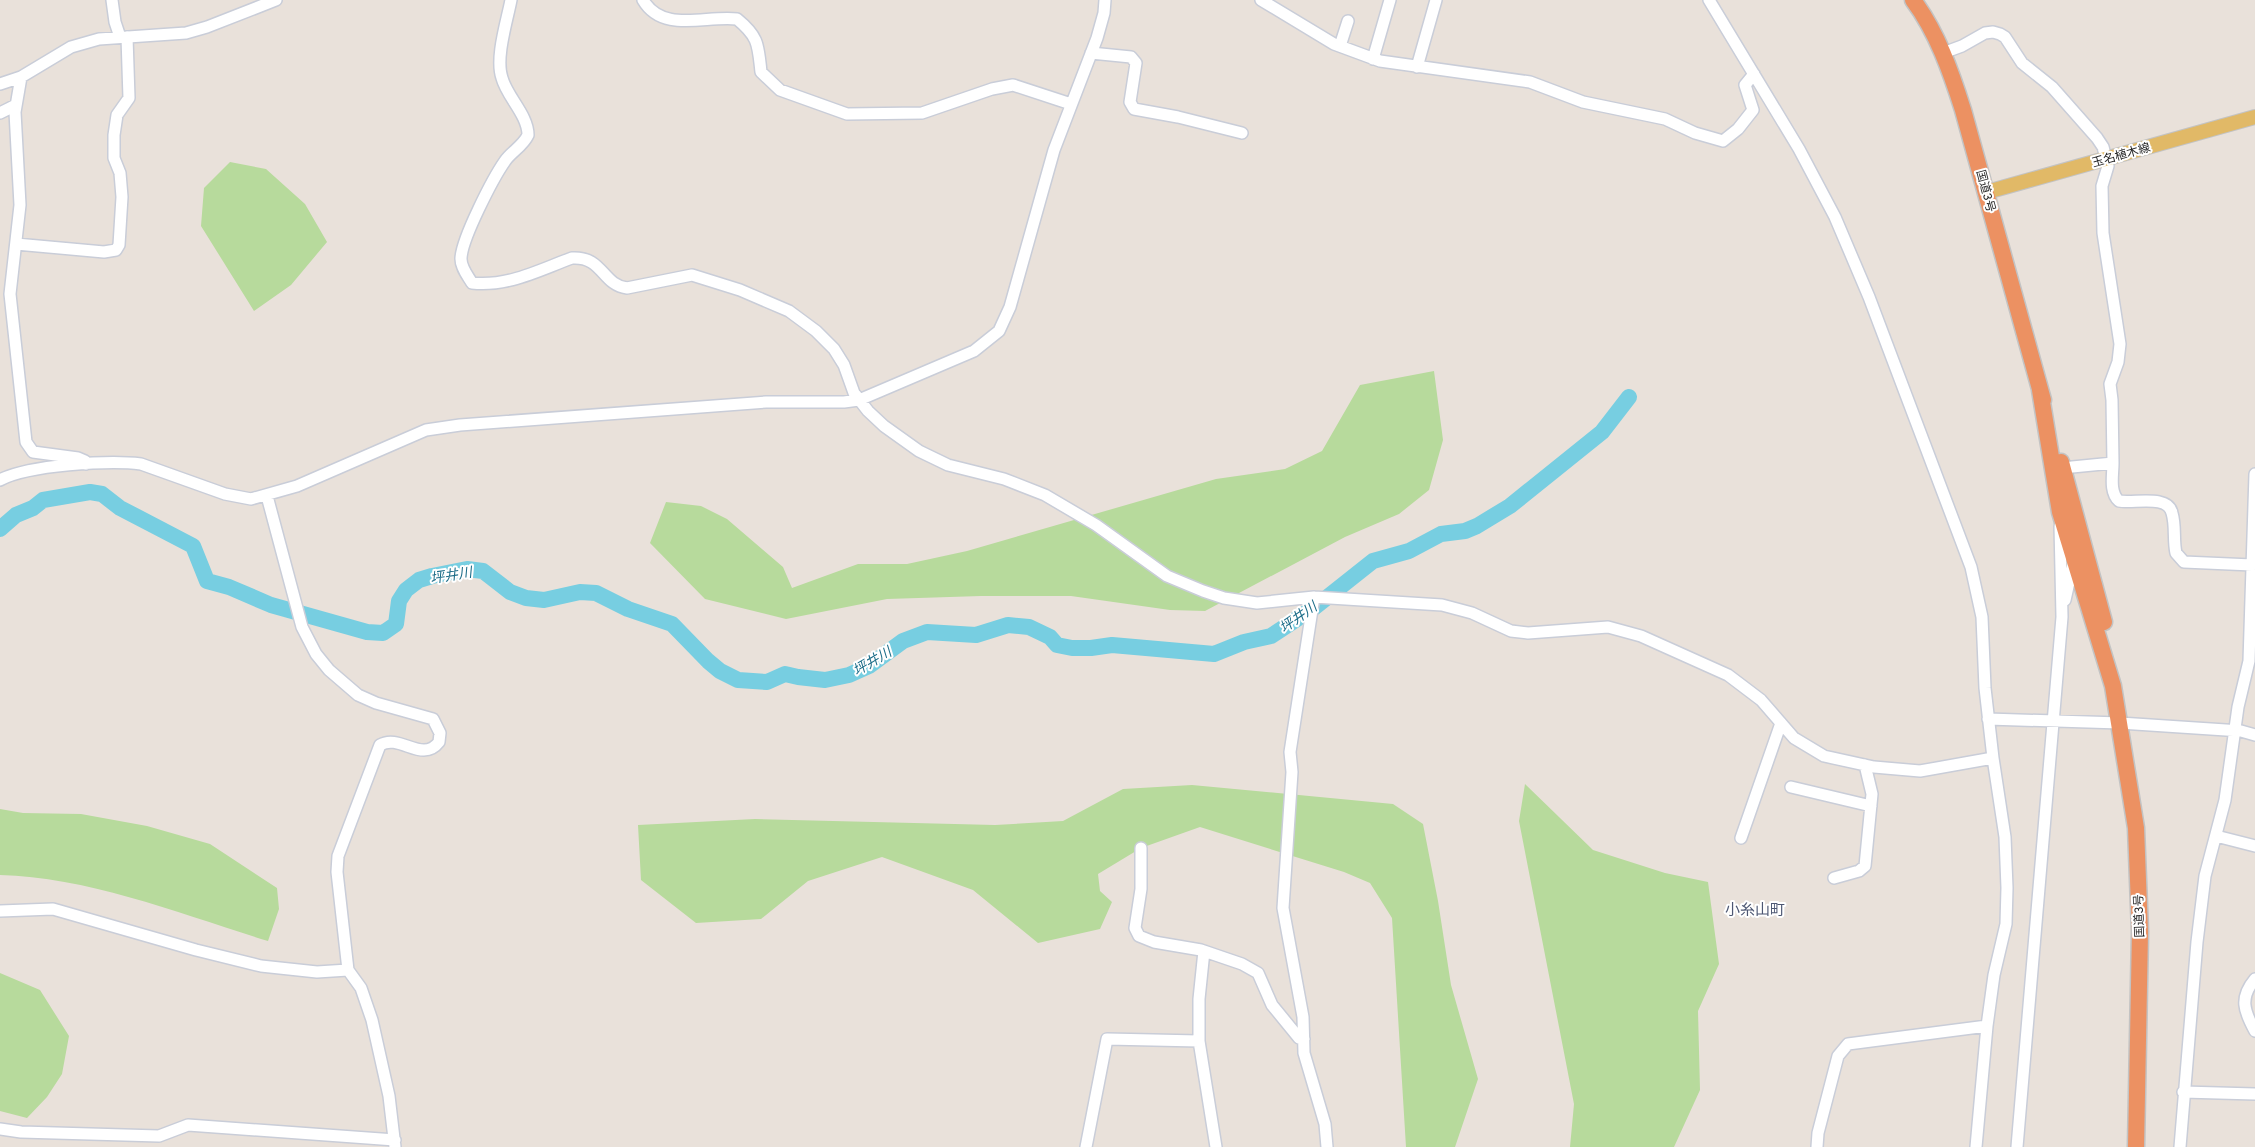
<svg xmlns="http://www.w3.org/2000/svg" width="2255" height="1147" viewBox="0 0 2255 1147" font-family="Overpass,'Noto Sans JP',sans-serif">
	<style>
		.green { fill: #b7da9c }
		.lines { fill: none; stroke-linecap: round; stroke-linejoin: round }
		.river { stroke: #77cee1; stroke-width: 16 }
		.minor-casing { stroke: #c9cdd8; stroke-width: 14 }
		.major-casing { stroke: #c3c3c3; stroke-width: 16 }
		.highway-casing { stroke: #c3c3c3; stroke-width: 19 }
		.minor { stroke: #fff; stroke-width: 11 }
		.major { stroke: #e1b967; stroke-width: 14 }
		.highway { stroke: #ec9162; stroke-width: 16 }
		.labels { text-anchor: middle; stroke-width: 4; stroke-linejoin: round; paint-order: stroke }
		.street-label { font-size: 12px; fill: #272727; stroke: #fff }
		.water-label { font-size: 14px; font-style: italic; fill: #1b6c88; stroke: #fff }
		.quarter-label { font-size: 15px; fill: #4d5773; stroke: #fff }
	</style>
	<rect width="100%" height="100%" fill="#e9e1da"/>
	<path class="green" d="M230 162 266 169 305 204 327 242 291 285 254 311 201 226 204 188Z
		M1434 371 1443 440 1429 490 1399 514 1345 537 1205 611 1170 610 1071 596H981L887 599 786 619 705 599 650 543 666 502 701 506 727 519 783 567 792 588 858 564H907L967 551 1216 479 1285 469 1322 451 1360 385Z
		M1525 784 1593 850 1665 873 1708 882 1719 964 1698 1011 1700 1090 1674 1147H1570L1574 1104 1519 821Z
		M1192 785 1393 804 1423 824 1438 901 1451 985 1478 1079 1455 1147H1406L1392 918 1370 883 1344 872 1200 827 1141 848 1098 874 1100 891 1112 902 1100 929 1038 943 973 890 882 857 808 881 761 919 696 923 641 880 638 825 755 819 995 825 1063 821 1123 789Z
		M0 809 23 813 81 814 147 826 210 844 277 888 279 909 268 941C183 915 89 877 0 875Z
		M0 973 40 990 69 1036 62 1074 47 1097 27 1118 0 1111Z"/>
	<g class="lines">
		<path class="river" d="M0 529 16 515 33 508 43 500 90 492 102 494 120 508 193 546 207 581 229 587 271 605 367 632 383 633 396 624 399 601 406 590 419 580 432 576 467 569 483 571 510 592 526 598 544 600 580 592 596 593 628 609 672 624 708 661 720 671 738 680 767 682 785 674 798 677 825 680 849 675 869 666 903 641 927 632 976 635 1008 625 1029 627 1050 637 1057 645 1072 648H1091L1112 645 1214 654 1244 642 1271 636 1315 607 1373 561 1409 551 1441 534 1465 531 1477 526 1510 506 1602 432 1629 397"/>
		<g class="minor-casing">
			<path id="minor" d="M112 0 115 22 120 37
				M511 0C507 21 495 58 502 78 507 97 528 115 528 135 523 146 511 152 505 161 493 178 461 240 461 259 461 268 468 276 472 283 508 287 539 270 572 258 603 256 602 285 627 288L692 275 740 290 789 311 816 331 834 349 844 365 854 393 868 411 884 426 919 451 948 465 1004 479 1045 495 1096 525 1167 576 1203 591 1224 598 1257 603 1314 597 1442 605 1472 613 1511 631 1528 633 1608 627 1641 636 1728 675 1761 700 1794 738 1824 756 1874 767 1920 771 1993 758
				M643 0C663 34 706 15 737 19 759 37 758 45 761 72L780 90 847 114 922 113 992 89 1013 85 1071 104
				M1261 0 1334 44 1380 61 1530 82 1583 102 1665 119 1695 133 1723 141 1738 129 1753 110 1745 85 1754 74
				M1709 0 1799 149 1835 217 1869 297 1971 567 1982 617 1985 688 1993 758 2005 837 2007 888 2006 924 1994 975 1987 1026 1976 1147
				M1340 46 1348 21
				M1091 53 1131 57 1136 63 1130 102 1134 109 1178 117 1242 133
				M1943 53 1962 46 1985 33 1993 32 2000 34 2005 37 2022 63 2052 87 2097 138 2103 147 2108 166 2102 186 2103 233 2120 344 2118 362 2110 384 2112 400 2113 463
				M1373 59 1390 0
				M1417 67 1436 0
				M21 77 15 112 20 205 10 294 26 442 33 452 78 458 85 461 86 464
				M0 84 21 77 71 47 99 39 186 33 207 27 276 0
				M0 113 16 105
				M16 244 104 252 116 250 119 245 122 197 120 173 114 158V135L117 115 129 98 127 37
				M2062 468 2113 463C2113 475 2109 492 2119 501 2133 504 2168 494 2172 513 2176 526 2173 540 2176 553L2184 562 2252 565
				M0 480C28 465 109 460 141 464L225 494 251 499 297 486 426 430 460 425 766 402H844L859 400 974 351 999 331 1010 307 1054 150 1097 38 1104 13 1105 0
				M267 496 302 627 316 654 329 670 358 695 376 703 433 719 440 733 439 742C422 764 400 733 380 745L338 856 337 872 348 970 361 988 372 1020 389 1096 395 1147
				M1314 597 1290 752 1292 772 1283 908 1303 1017 1304 1053 1325 1124 1327 1147
				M2065 600 2074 560
				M1988 719 2120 723 2241 731 2255 735
				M1791 787 1871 806
				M2216 836 2255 846
				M1741 838 1781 723
				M1141 848V889L1135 928 1139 936 1154 942 1201 950 1242 964 1258 973 1272 1005 1299 1038 1304 1039
				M1834 878 1859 871 1865 866 1872 794 1865 765
				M0 911 53 909 196 950 261 966 317 972 348 970
				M1204 951 1199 999V1041L1216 1147
				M2255 979C2239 998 2244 1011 2255 1031
				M2183 1092 2255 1094
				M0 1129 21 1132 159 1136 188 1125 395 1140
				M1086 1147 1107 1039 1199 1041
				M1817 1147 1818 1133 1838 1056 1848 1044 1987 1026
				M2017 1147 2062 617 2060 526
				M2180 1147 2197 942 2205 876 2225 800 2238 707 2249 661 2255 474"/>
		</g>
		<g class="major-casing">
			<path id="major" d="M1987 192 2255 117"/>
		</g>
		<g class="highway-casing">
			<path id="highway" d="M1913 0C1937 32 1951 72 1963 110L2043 400
				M2040 390 2060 512 2113 686 2136 828 2140 932 2136 1147
				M2061 462 2104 622"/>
		</g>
		<use href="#minor" class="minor"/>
		<use href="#major" class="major"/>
		<use href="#highway" class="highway"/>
	</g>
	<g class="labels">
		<g class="street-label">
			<text transform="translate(2121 155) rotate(-16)" y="4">玉名植木線</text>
			<text transform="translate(1986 191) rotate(75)" y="4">国道3号</text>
			<text transform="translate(2139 916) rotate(-92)" y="4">国道3号</text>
		</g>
		<g class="water-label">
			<text transform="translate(451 575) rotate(-9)" y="5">坪井川</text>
			<text transform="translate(1298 617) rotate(-35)" y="5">坪井川</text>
			<text transform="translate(872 661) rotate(-31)" y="5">坪井川</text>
		</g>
		<g class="quarter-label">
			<text x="1755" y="915">小糸山町</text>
		</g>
	</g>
</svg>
